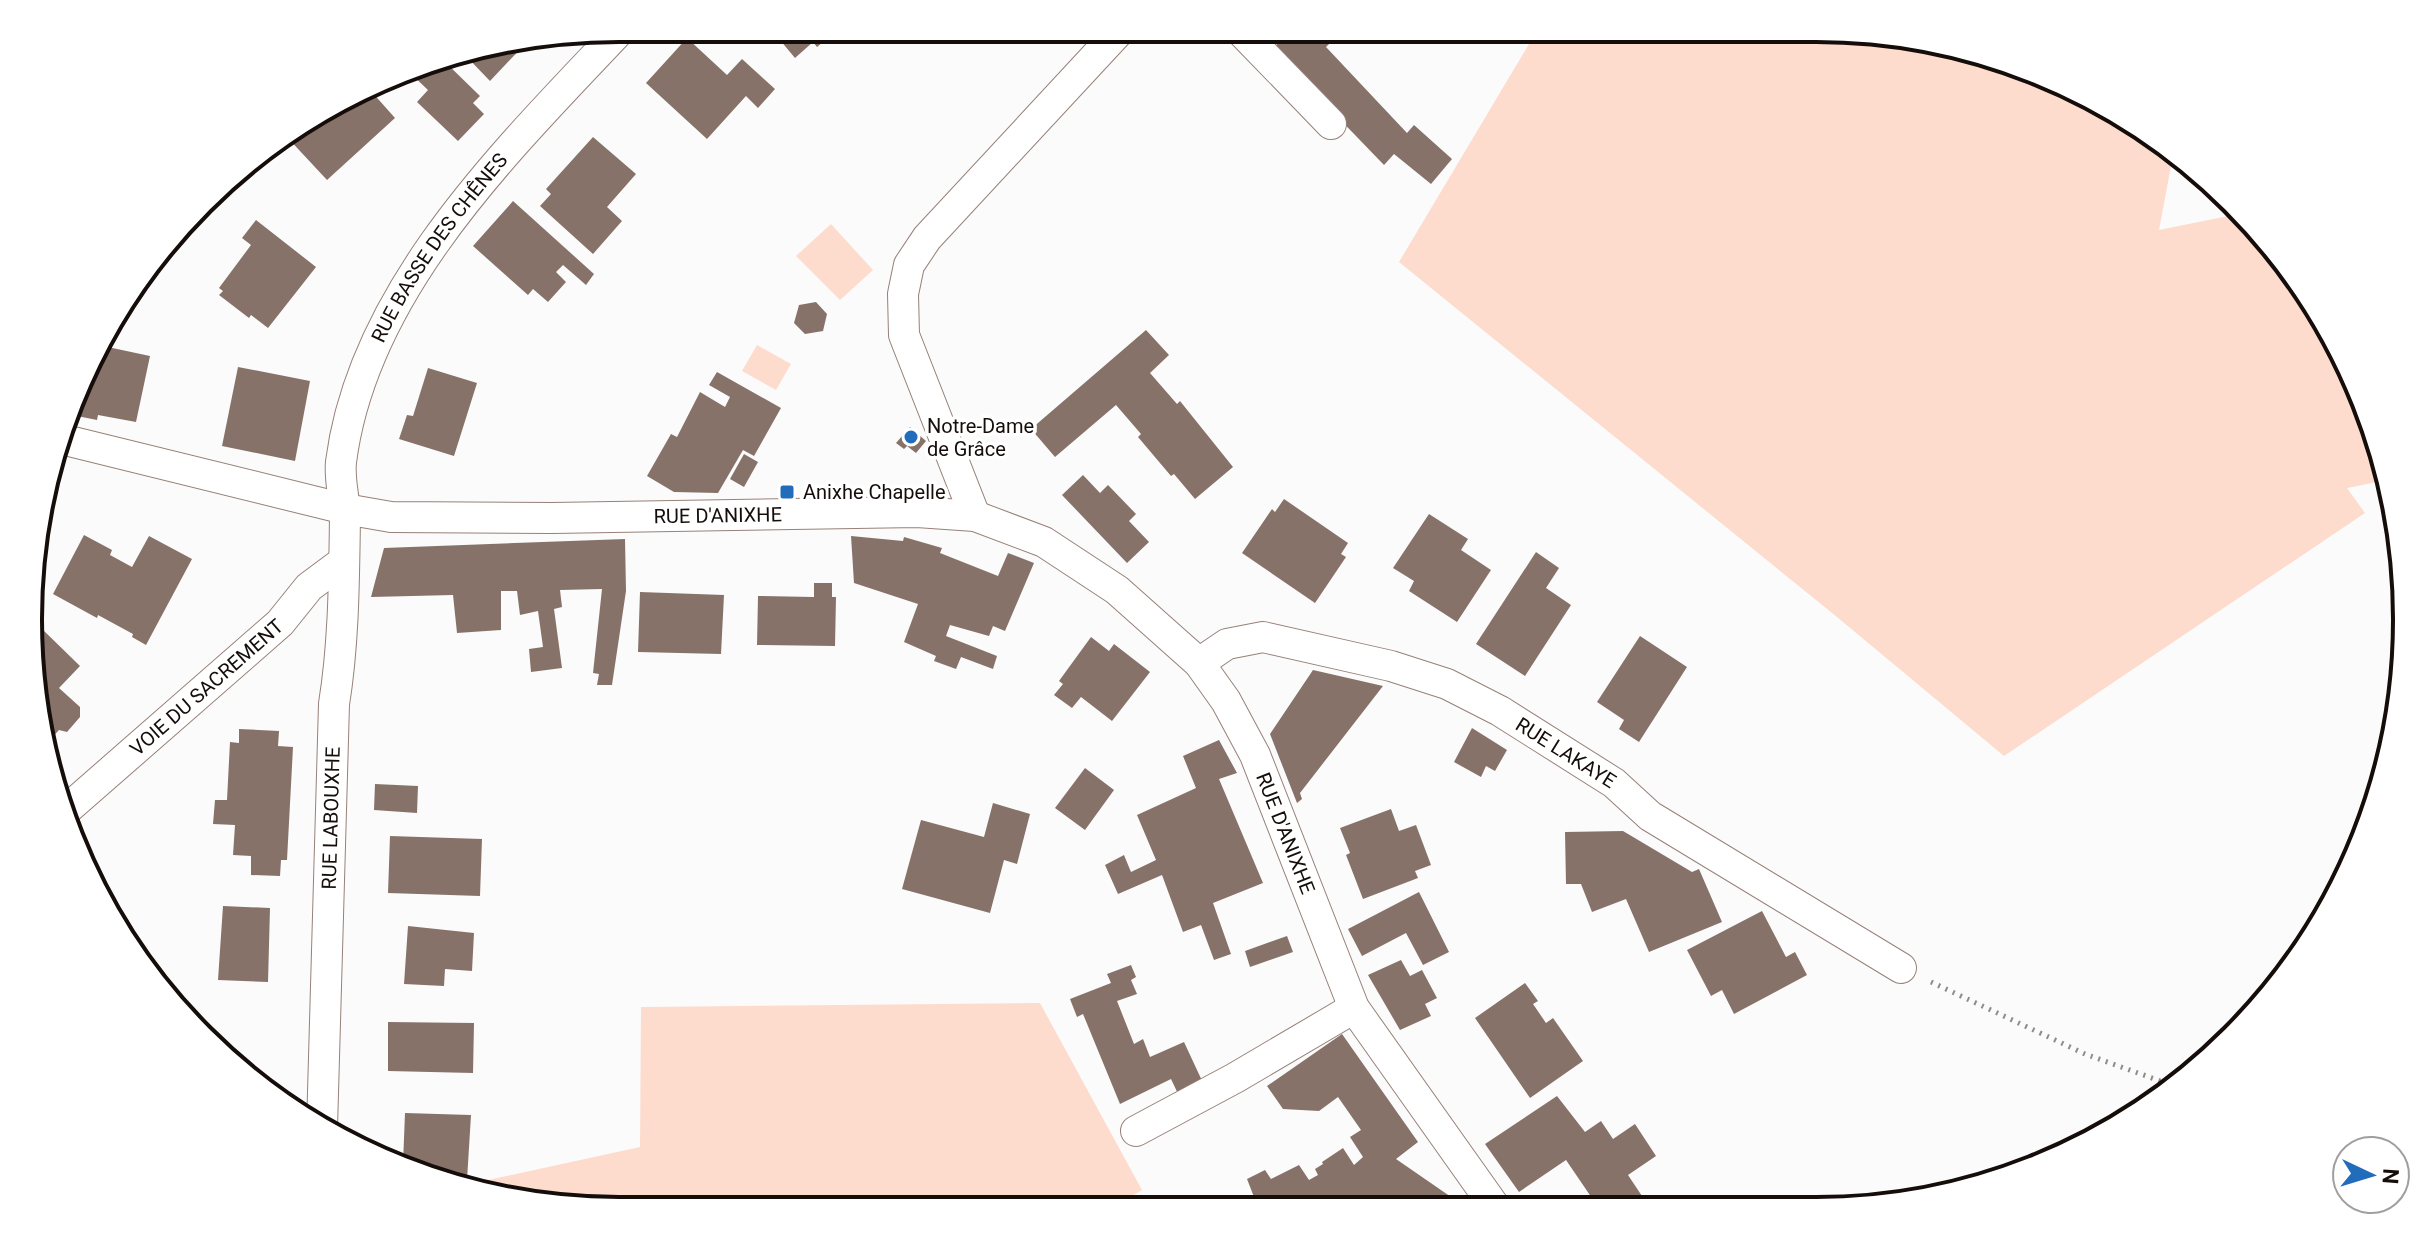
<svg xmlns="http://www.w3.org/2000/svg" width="2435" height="1239" viewBox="0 0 2435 1239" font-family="Roboto,sans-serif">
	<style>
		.green { fill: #fddcce }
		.building { fill: #877269 }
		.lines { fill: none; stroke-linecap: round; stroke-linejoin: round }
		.street-casing { stroke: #978178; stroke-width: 32 }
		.path { stroke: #8f8b8a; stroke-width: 5; stroke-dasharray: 2 6; stroke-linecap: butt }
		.street { stroke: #fff; stroke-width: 30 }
		.poi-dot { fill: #216cbb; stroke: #fff; stroke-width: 3 }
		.labels { text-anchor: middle; stroke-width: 7; stroke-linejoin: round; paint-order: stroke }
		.street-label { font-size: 20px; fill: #150d0a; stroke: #fff }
		.poi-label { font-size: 20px; fill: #150d0a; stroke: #fff; text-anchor: start }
		.rim { fill: none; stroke: #150d0a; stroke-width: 4 }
	</style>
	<rect width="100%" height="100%" fill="#fbfbfb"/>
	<path class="green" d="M1538 29H1854L1969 48 2078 89 2174 150 2159 230 2243 213 2261 230 2328 324 2376 430 2387 480 2347 488 2365 513 2004 756 1837 617 1399 262Z
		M831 224 873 270 840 300 796 256Z
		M757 345 791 364 776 390 742 371Z
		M1040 1003 1142 1190 1112 1208 581 1210 467 1191 456 1187 640 1147 641 1007Z"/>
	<path class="building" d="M770 28H840L817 47 813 42 795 58Z
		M1291 29H1321L1332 41 1326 47 1407 133 1414 125 1452 159 1431 184 1394 154 1384 165 1298 76 1270 52Z
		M687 38 727 75 742 59 775 89 758 108 746 96 707 139 646 83Z
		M520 44H525L490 81 464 54Z
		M441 58 480 96 473 103 484 114 458 141 417 102 428 90 408 71 429 60Z
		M371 91 395 118 327 180 286 136Z
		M593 137 636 174 607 207 622 221 593 254 540 206 551 194 546 189Z
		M513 201 594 274 586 285 563 265 556 272 566 282 548 302 533 289 528 295 473 246Z
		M256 220 316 267 268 328 251 315 249 318 219 295 223 291 219 288 251 245 242 238Z
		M816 302 827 314 823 331 805 334 794 323 799 305Z
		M1146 330 1169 355 1150 373 1177 404 1180 401 1233 467 1195 499 1174 474 1171 476 1138 437 1141 434 1116 405 1055 457 1031 429Z
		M103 346 150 356 136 422 98 415 97 420 72 415Z
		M238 367 310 381 295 461 222 446Z
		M428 368 477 383 454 456 399 439 407 415 413 416Z
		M717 372 781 408 754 456 743 450 718 493 674 492 647 476 671 434 677 437 700 392 725 407 730 397 709 385Z
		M910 427 926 441 916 453 907 446 904 449 896 443Z
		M744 454 758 462 744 487 730 479Z
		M1083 475 1100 493 1108 485 1136 514 1129 521 1149 542 1127 563 1062 495Z
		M1284 499 1348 543 1341 554 1346 557 1315 603 1242 553 1272 509 1275 512Z
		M1429 514 1468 539 1461 550 1491 570 1457 622 1409 591 1414 581 1393 568Z
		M84 535 112 550 110 555 132 567 149 536 192 559 146 645 132 637 133 634 98 615 97 618 53 594Z
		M851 536 903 541 904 537 942 548 940 553 998 576 1008 553 1034 563 1005 631 993 626 989 636 950 625 946 636 997 656 993 669 961 657 956 669 934 661 936 656 904 642 918 604 854 583Z
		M625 539 626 591 612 685H597L599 674 593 673 602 589 560 590 562 607 554 609 562 668 531 672 529 649 543 647 538 611 520 615 517 591H501V630L457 633 453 595 371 597 384 548Z
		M1536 552 1559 568 1546 588 1571 605 1525 676 1476 644Z
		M814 583H832V597H836L835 646 757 645 758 596 814 597Z
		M640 592 724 595 721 654 638 652Z
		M41 628 80 666 59 688 80 707V717L67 732 59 730 49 741 35 685 46 674 29 658 31 638Z
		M1640 636 1687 667 1639 742 1619 729 1624 720 1597 702Z
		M1091 637 1109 651 1114 644 1150 672 1112 721 1081 697 1072 708 1054 695 1063 684 1059 681Z
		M1313 670 1383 686 1300 793 1302 799 1297 803 1270 734Z
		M1472 728 1507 750 1495 771 1486 766 1481 777 1454 762Z
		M239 729 279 731 278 746 293 747 287 860H281L280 876 251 875V856L233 855 235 825 213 824 215 800H227L230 742 239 743Z
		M1219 740 1237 773 1219 779 1263 883 1213 903 1231 954 1214 960 1201 925 1183 932 1162 875 1118 894 1105 865 1124 855 1131 872 1156 860 1137 815 1196 788 1183 756Z
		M1085 768 1114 790 1085 830 1055 808Z
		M375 784 418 786 417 813 374 810Z
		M993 803 1030 814 1017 864 1004 860 990 913 902 889 921 820 984 837Z
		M1391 809 1399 831 1416 825 1431 865 1415 871 1418 878 1363 899 1346 855 1350 853 1340 828Z
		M1623 831 1692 872 1699 869 1722 922 1649 952 1626 899 1592 912 1581 884H1566L1565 832Z
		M390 836 482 839 480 896 388 893Z
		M1419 892 1449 952 1423 965 1406 933 1362 956 1348 929Z
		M223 906 270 908 268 982 218 980Z
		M1762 911 1786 957 1795 952 1807 975 1734 1014 1722 990 1711 996 1687 950Z
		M408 926 474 933 472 971 445 969 444 986 404 984Z
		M1287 936 1293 952 1250 967 1245 951Z
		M1401 960 1410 976 1422 970 1437 998 1425 1004 1431 1016 1400 1030 1368 975Z
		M1131 965 1136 977 1131 980 1137 994 1117 1001 1134 1044 1143 1039 1150 1057 1184 1042 1204 1085 1180 1098 1171 1079 1120 1104 1083 1014 1077 1017 1070 999 1111 983 1107 974Z
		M1525 983 1538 1001 1533 1004 1546 1023 1553 1018 1583 1061 1530 1098 1475 1018Z
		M388 1022 474 1023 473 1073 388 1071Z
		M1342 1034 1418 1142 1396 1159 1454 1199 1448 1207 1225 1208 1254 1197 1247 1179 1265 1170 1271 1179 1299 1165 1309 1180 1318 1175 1315 1169 1323 1164 1322 1162 1343 1148 1354 1165 1363 1157 1350 1137 1361 1130 1338 1097 1319 1111 1283 1109 1267 1086Z
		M1557 1096 1585 1132 1601 1121 1613 1139 1635 1124 1656 1156 1628 1175 1646 1202 1639 1207H1598L1566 1160 1519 1192 1485 1144Z
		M405 1113 471 1115 467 1180 436 1179V1165L403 1164Z"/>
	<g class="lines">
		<g class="street-casing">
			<g id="street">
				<path d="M1239 29 1331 124"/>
				<path id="s1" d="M61 439 345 509 391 517 552 518 917 512 975 516 1044 542 1117 590 1199 663 1226 701 1255 755 1354 1008 1495 1207"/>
				<path d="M975 516 904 335 903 294 909 265 927 238 1121 29"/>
				<path id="s2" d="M1199 663 1227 644 1263 637 1391 666 1447 684 1500 711 1614 783 1650 816 1901 968"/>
				<path id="s3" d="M65 811 280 623 309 587 344 561"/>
				<path id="s4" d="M322 1128 334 704C344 642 344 579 345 517 345 499 339 480 341 462 363 289 508 149 622 28"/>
				<path d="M1136 1131 1235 1078 1354 1008"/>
			</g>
		</g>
		<path class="path" d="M1931 982 2085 1054 2177 1087"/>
		<use href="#street" class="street"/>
	</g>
	<g class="poi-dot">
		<circle cx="911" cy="437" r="8"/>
		<rect x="779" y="484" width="16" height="16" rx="4"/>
	</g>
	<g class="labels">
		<g class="street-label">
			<text dy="7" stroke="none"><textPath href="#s4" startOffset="906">RUE BASSE DES CHÊNES</textPath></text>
			<text dy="7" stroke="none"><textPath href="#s1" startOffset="666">RUE D'ANIXHE</textPath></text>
			<text dy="7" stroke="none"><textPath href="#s3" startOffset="188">VOIE DU SACREMENT</textPath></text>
			<text dy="7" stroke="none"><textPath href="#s2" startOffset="398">RUE LAKAYE</textPath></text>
			<text dy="7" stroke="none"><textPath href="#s4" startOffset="310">RUE LABOUXHE</textPath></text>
			<text dy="7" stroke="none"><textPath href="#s1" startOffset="1386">RUE D'ANIXHE</textPath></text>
		</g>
		<g class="poi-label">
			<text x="927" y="433">Notre-Dame<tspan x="927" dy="23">de Grâce</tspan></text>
			<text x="803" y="499">Anixhe Chapelle</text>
		</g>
	</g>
	<path d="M0 0H2435V1239H0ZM619 42H1816A577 577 0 0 1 2393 619V620A577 577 0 0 1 1816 1197H619A577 577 0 0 1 42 620V619A577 577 0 0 1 619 42Z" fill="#fff" fill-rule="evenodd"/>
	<path class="rim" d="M619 42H1816A577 577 0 0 1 2393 619V620A577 577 0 0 1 1816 1197H619A577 577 0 0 1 42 620V619A577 577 0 0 1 619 42Z"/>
	<g transform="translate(2371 1175) rotate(94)"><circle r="38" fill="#ffffff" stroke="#a19e9d" stroke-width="2"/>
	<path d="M0-6L14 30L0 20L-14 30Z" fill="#216cbb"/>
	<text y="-12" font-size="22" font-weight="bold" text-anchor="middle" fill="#150d0a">N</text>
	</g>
</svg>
